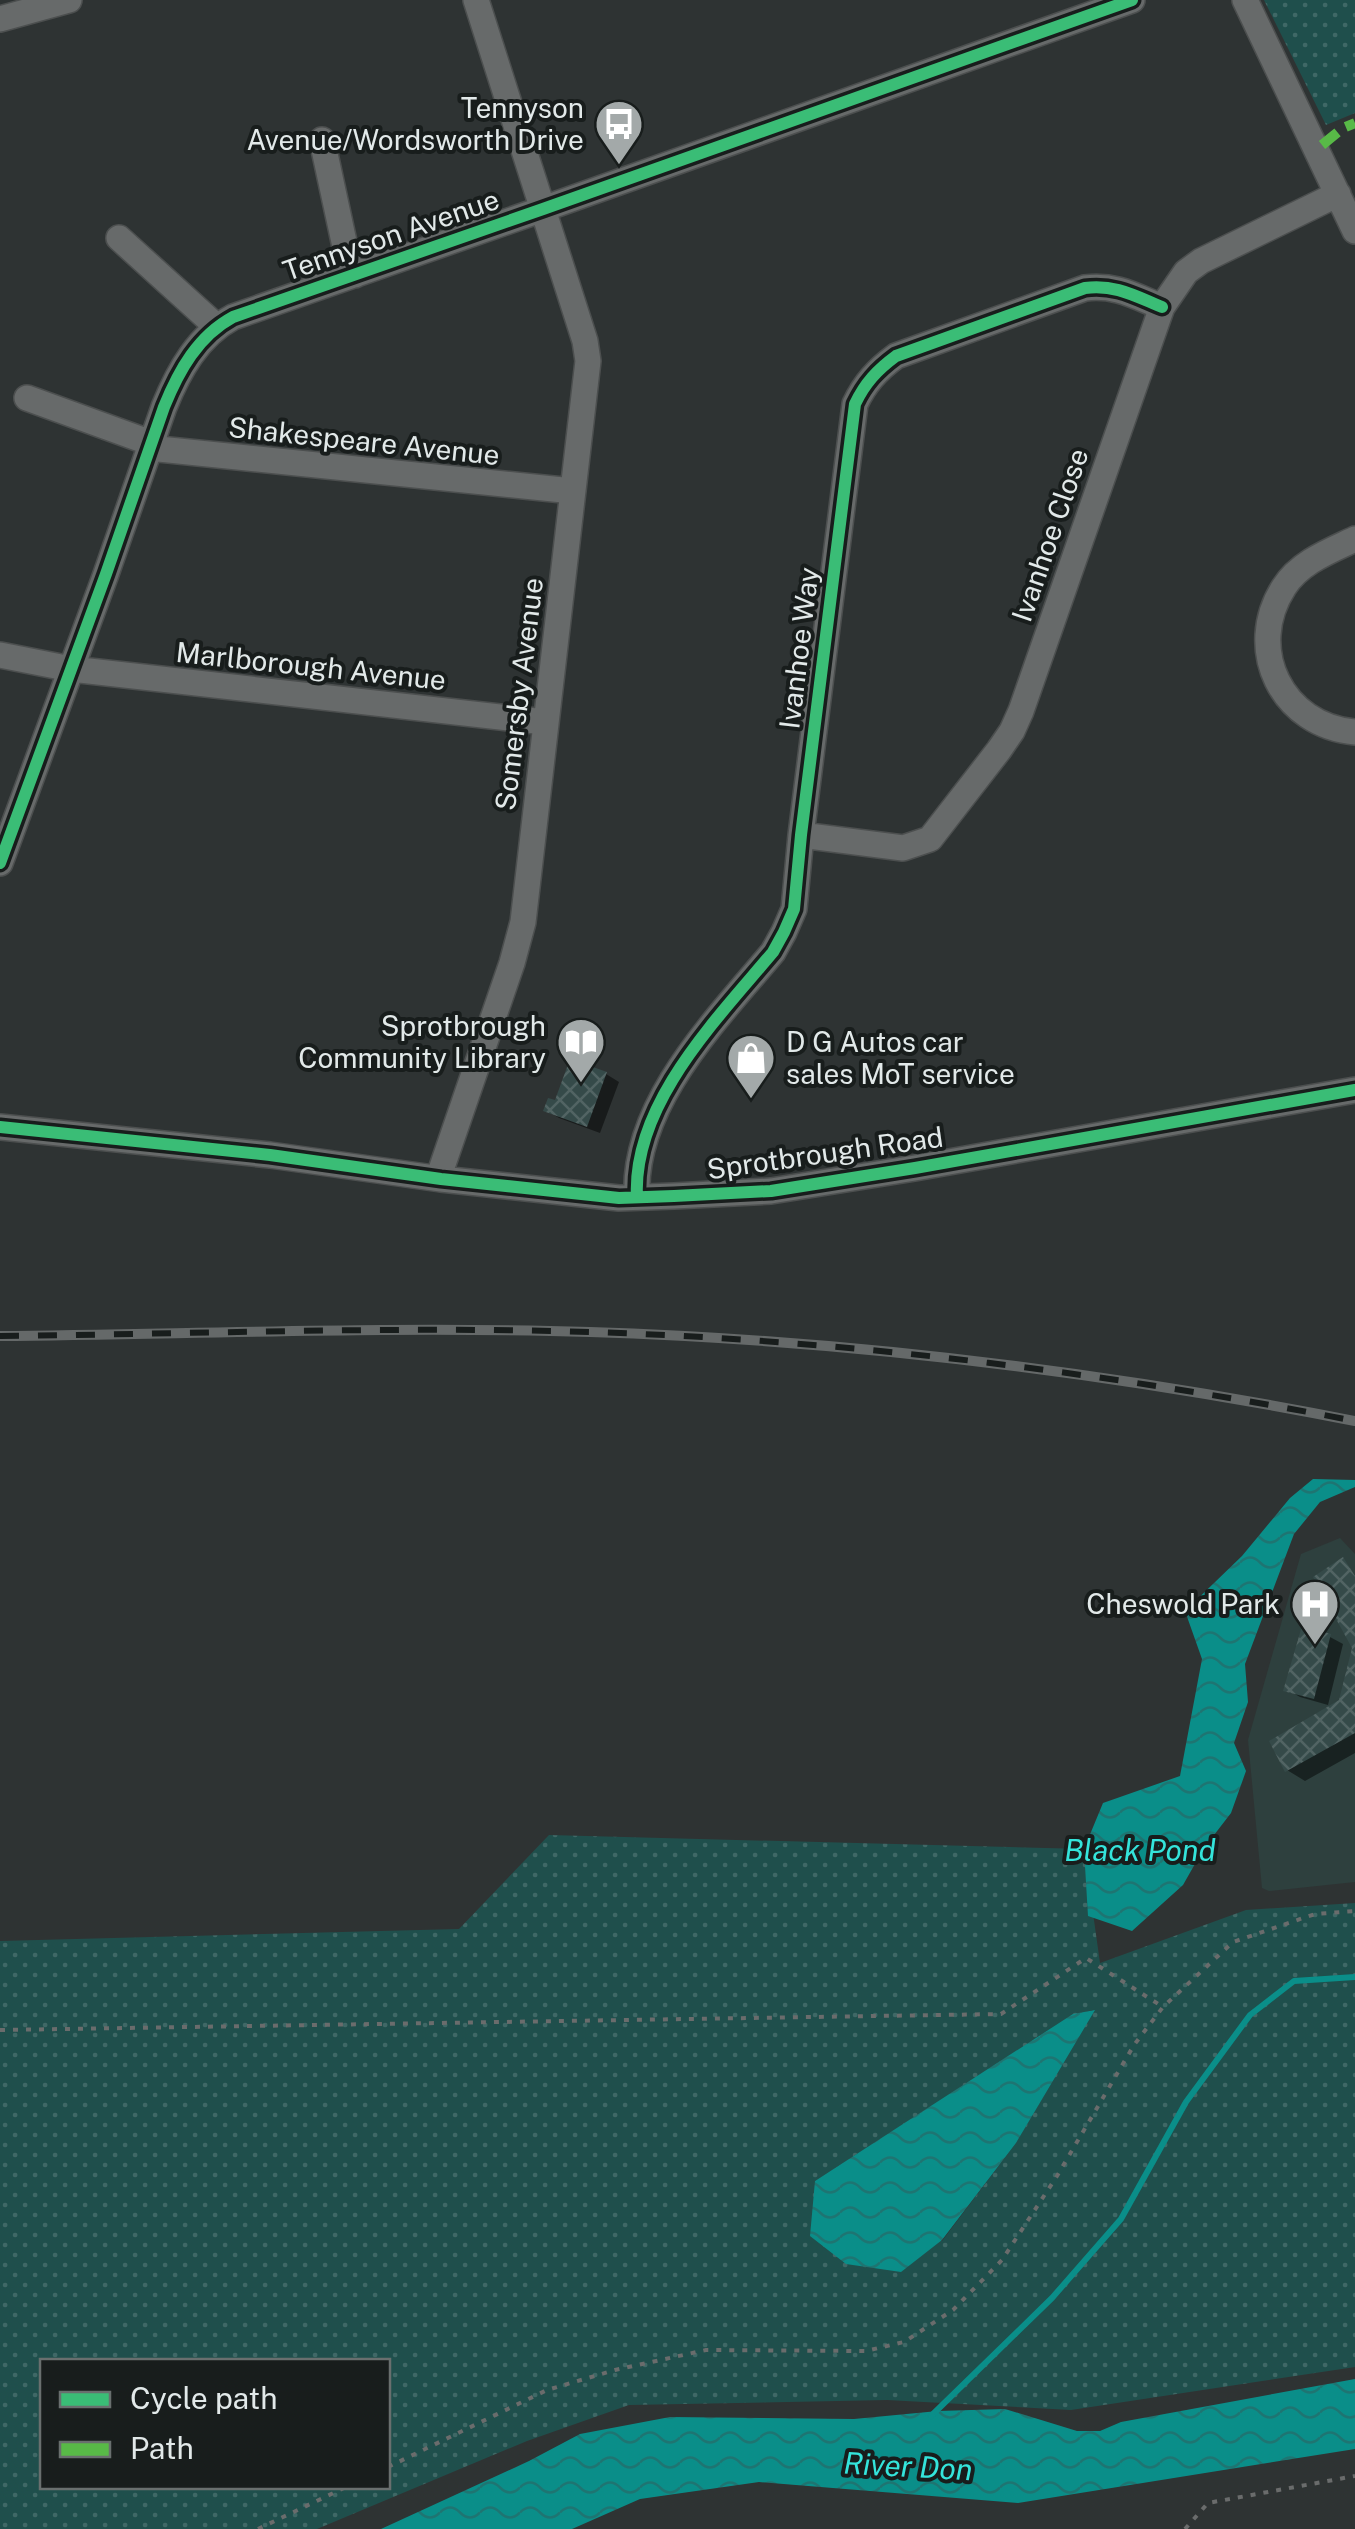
<svg xmlns="http://www.w3.org/2000/svg" width="1355" height="2529" viewBox="0 0 1355 2529" font-family="'Public Sans',sans-serif">
	<style>
		.built { fill: #2e403e }
		.grass { fill: url(#grass-dots); fill-rule: evenodd }
		.water { fill: url(#water-waves) }
		.shadow { fill: #0007 }
		.lines { fill: none; stroke-linecap: round; stroke-linejoin: round }
		.stream { stroke: #0a8e89; stroke-width: 6 }
		.building { fill: url(#building-cross-hatch) }
		.minor-casing { stroke: #4c4f4f; stroke-width: 28 }
		.path { stroke: #6a6c6c; stroke-width: 4; stroke-dasharray: 5 8; stroke-linecap: butt }
		.minor { stroke: #676a6a; stroke-width: 25 }
		.rail-casing { stroke: #656969; stroke-width: 10 }
		.rail { stroke: #181d1c; stroke-width: 6; stroke-dasharray: 19; stroke-linecap: butt }
		.quiet { stroke: #58b947; stroke-width: 10; stroke-dasharray: 20 10; stroke-linecap: butt }
		.cycleway-casing { stroke: #181d1c; stroke-width: 19 }
		.cycleway { stroke: #3abd76; stroke-width: 12 }
		.labels { text-anchor: middle; stroke-width: 8; stroke-linejoin: round; paint-order: stroke }
		.poi-label { font-size: 28px; fill: #e2e9e9; stroke: #181d1c; text-anchor: end }
		.street-label { font-size: 28px; fill: #e2e9e9; stroke: #181d1c }
		.water-label { font-size: 30px; font-style: italic; fill: #34e4db; stroke: #181d1c }
	</style>
	<defs>
		<pattern id="grass-dots" width="8" height="8" patternUnits="userSpaceOnUse" patternTransform="scale(2.5)"><rect width="8" height="8" fill="#1f4f4c"/><path d="M2 2h.1M6 6h.1" fill="none" stroke="#3f6866" stroke-width="1.8" stroke-linecap="round"/></pattern>
		<pattern id="water-waves" width="16" height="10" patternUnits="userSpaceOnUse" patternTransform="scale(2.5)"><rect width="16" height="10" fill="#0a8e89"/><path d="M0 5q4-4 8 0t8 0" fill="none" stroke="#1e7572"/></pattern>
		<pattern id="building-cross-hatch" width="8" height="8" patternUnits="userSpaceOnUse" patternTransform="scale(2.5)"><rect width="8" height="8" fill="#354a49"/><path d="M0 0l8 8M0 8l8-8" fill="none" stroke="#526463"/></pattern>
	</defs>
	<rect width="100%" height="100%" fill="#2e3333"/>
	<path class="built" d="M1340 1538 1355 1554V1882L1269 1891 1262 1888 1248 1740 1301 1554Z"/>
	<path class="grass" d="M1264 0H1355V113L1326 125Z
		M549 1835 1084 1849 1100 1963 1246 1910 1355 1903V2367L1071 2410 887 2400 629 2405 527 2441 317 2529H0V1941L459 1929ZM1093 2010 1016 2143 942 2241 815 2181 1073 2015ZM42 2362H388V2486H42Z"/>
	<path class="water" d="M1313 1479 1355 1480V1487L1320 1502 1294 1534 1245 1664 1248 1702 1234 1743 1246 1771 1231 1813 1204 1848 1183 1885 1132 1931 1088 1916 1084 1849 1103 1803 1180 1776 1202 1659 1185 1611 1242 1556 1290 1498Z
		M1095 2010 1016 2143 942 2240 901 2272 846 2264 810 2236 815 2181 1073 2014Z
		M1355 2379V2449L1018 2503 759 2482 640 2499 572 2529H381L529 2461 580 2434 670 2417 854 2419 938 2411 1005 2409 1077 2431H1100L1121 2422Z"/>
	<path class="shadow" d="M606 1074 619 1082 600 1133 559 1118 546 1110Z
		M1330 1637 1343 1644 1328 1705 1300 1697 1286 1689Z
		M1355 1648V1753L1305 1781 1287 1770 1341 1702Z"/>
	<g class="lines">
		<path class="stream" d="M931 2416 1052 2298 1121 2219 1186 2102 1250 2015 1294 1981 1355 1977"/>
	</g>
	<path class="building" d="M570 1059 607 1072 587 1127 543 1111 548 1098 555 1100Z
		M1343 1557 1355 1576V1733L1285 1772 1269 1741 1339 1700 1352 1648 1313 1577Z
		M1302 1626 1331 1634 1314 1699 1283 1691Z"/>
	<g class="lines">
		<g class="minor-casing">
			<path id="minor" d="M1245 0 1355 231
				M0 19 69 0
				M322 140 349 265 355 275
				M119 238 216 326
				M27 398 151 443
				M149 448 573 491
				M1355 539C1330 551 1300 562 1284 587 1244 649 1282 726 1355 732
				M0 655 71 669 545 722
				M801 835 903 848 930 839 999 750 1012 731 1021 711 1162 307 1186 272 1201 261 1338 194
				M0 863 106 574 164 407C179 370 198 336 233 317L543 209 1132 0
				M0 1127 270 1155 441 1179 619 1198 674 1196 771 1191 915 1168 1355 1090
				M441 1179 442 1167 512 963 523 922 588 361 585 341 476 0
				M637 1197C632 1104 717 1019 773 952L784 932 794 909 801 835 855 404C865 383 877 370 896 356L1085 288C1115 284 1135 296 1162 307"/>
		</g>
		<path class="path" d="M0 2030 1001 2014 1086 1958 1163 2007
			M388 2467 547 2390 615 2370 706 2350 866 2351 904 2342 953 2310 1002 2260 1057 2176 1134 2045 1163 2007 1233 1942 1315 1914 1355 1911
			M258 2529 348 2486
			M1185 2529 1208 2503 1355 2476"/>
		<use href="#minor" class="minor"/>
		<g class="rail-casing">
			<path id="rail" d="M0 1336C196 1334 393 1326 590 1332 844 1340 1105 1372 1355 1421"/>
		</g>
		<use href="#rail" class="rail"/>
		<path class="quiet" d="M1322 145 1343 128 1355 123"/>
		<g class="cycleway-casing">
			<path id="cycleway" d="M0 863 106 574 164 407C179 370 198 336 233 317L543 209 1132 0
				M0 1127 270 1155 441 1179 619 1198 674 1196 771 1191 915 1168 1355 1090
				M637 1197C632 1104 717 1019 773 952L784 932 794 909 801 835 855 404C865 383 877 370 896 356L1085 288C1115 284 1135 296 1162 307"/>
		</g>
		<use href="#cycleway" class="cycleway"/>
	</g>
	<defs>
		<g id="bus-pin" transform="scale(2.5)"><path d="M0 17L-7.5 6A9.5 9.5 0 1 1 7.5 6Z" fill="#a3a9a9" stroke="#181d1c"/><path d="M-5-6H5V4H4V6H2V4H-2V6H-4V4H-5ZM-3.5-4V0h7V-4ZM-3.5 1.2v1.5H-2V1.2ZM2 1.2v1.5H3.5V1.2Z" fill="#fff"/></g>
		<g id="library-pin" transform="scale(2.5)"><path d="M0 17L-7.5 6A9.5 9.5 0 1 1 7.5 6Z" fill="#a3a9a9" stroke="#181d1c"/><path d="M-6-4Q-3-5.5-.7-3.5V5Q-3 3-6 4ZM6-4Q3-5.5 .7-3.5V5Q3 3 6 4Z" fill="#fff"/></g>
		<g id="shop-pin" transform="scale(2.5)"><path d="M0 17L-7.5 6A9.5 9.5 0 1 1 7.5 6Z" fill="#a3a9a9" stroke="#181d1c"/><path d="M-5-2.5h2.3a2.7 3.5 0 0 1 5.4 0H5L5.5 6h-11ZM-1.5-2.5h3a1.5 2.3 0 0 0-3 0Z" fill="#fff"/></g>
		<g id="hospital-pin" transform="scale(2.5)"><path d="M0 17L-7.5 6A9.5 9.5 0 1 1 7.5 6Z" fill="#a3a9a9" stroke="#181d1c"/><path d="M-5-5h3v3.5h4V-5h3V5h-3V1.5h-4V5h-3Z" fill="#fff"/></g>
	</defs>
	<g fill-rule="evenodd">
		<use href="#bus-pin" x="619" y="124"/>
		<use href="#library-pin" x="581" y="1042"/>
		<use href="#shop-pin" x="751" y="1058"/>
		<use href="#hospital-pin" x="1315" y="1604"/>
	</g>
	<g class="labels">
		<g class="poi-label">
			<text x="584" y="118">Tennyson<tspan x="584" dy="32">Avenue/Wordsworth Drive</tspan></text>
			<text x="546" y="1036">Sprotbrough<tspan x="546" dy="32">Community Library</tspan></text>
			<text x="786" y="1052" text-anchor="start">D G Autos car<tspan x="786" dy="32">sales MoT service</tspan></text>
			<text x="1280" y="1614">Cheswold Park</text>
		</g>
		<g class="street-label">
			<text transform="translate(391 235) rotate(-19)" y="10">Tennyson Avenue</text>
			<text transform="translate(364 441) rotate(6)" y="10">Shakespeare Avenue</text>
			<text transform="translate(1050 535) rotate(-71)" y="10">Ivanhoe Close</text>
			<text transform="translate(799 648) rotate(-83)" y="10">Ivanhoe Way</text>
			<text transform="translate(311 666) rotate(6)" y="10">Marlborough Avenue</text>
			<text transform="translate(519 694) rotate(-83)" y="10">Somersby Avenue</text>
			<text transform="translate(825 1153) rotate(-8)" y="10">Sprotbrough Road</text>
		</g>
		<g class="water-label">
			<text x="1140" y="1861">Black Pond</text>
			<text transform="translate(908 2467) rotate(3)" y="10">River Don</text>
		</g>
	</g>
	<rect x="40" y="2359" width="350" height="130" fill="#181d1c" stroke="#696f6e" stroke-width="2.5"/>
	<rect x="60" y="2392" width="50" height="15" fill="#3abd76" stroke="#696f6e" stroke-width="2.5"/>
	<text x="130" y="2409" font-size="30" fill="#e2e9e9">Cycle path</text>
	<rect x="60" y="2442" width="50" height="15" fill="#58b947" stroke="#696f6e" stroke-width="2.5"/>
	<text x="130" y="2459" font-size="30" fill="#e2e9e9">Path</text>
</svg>
